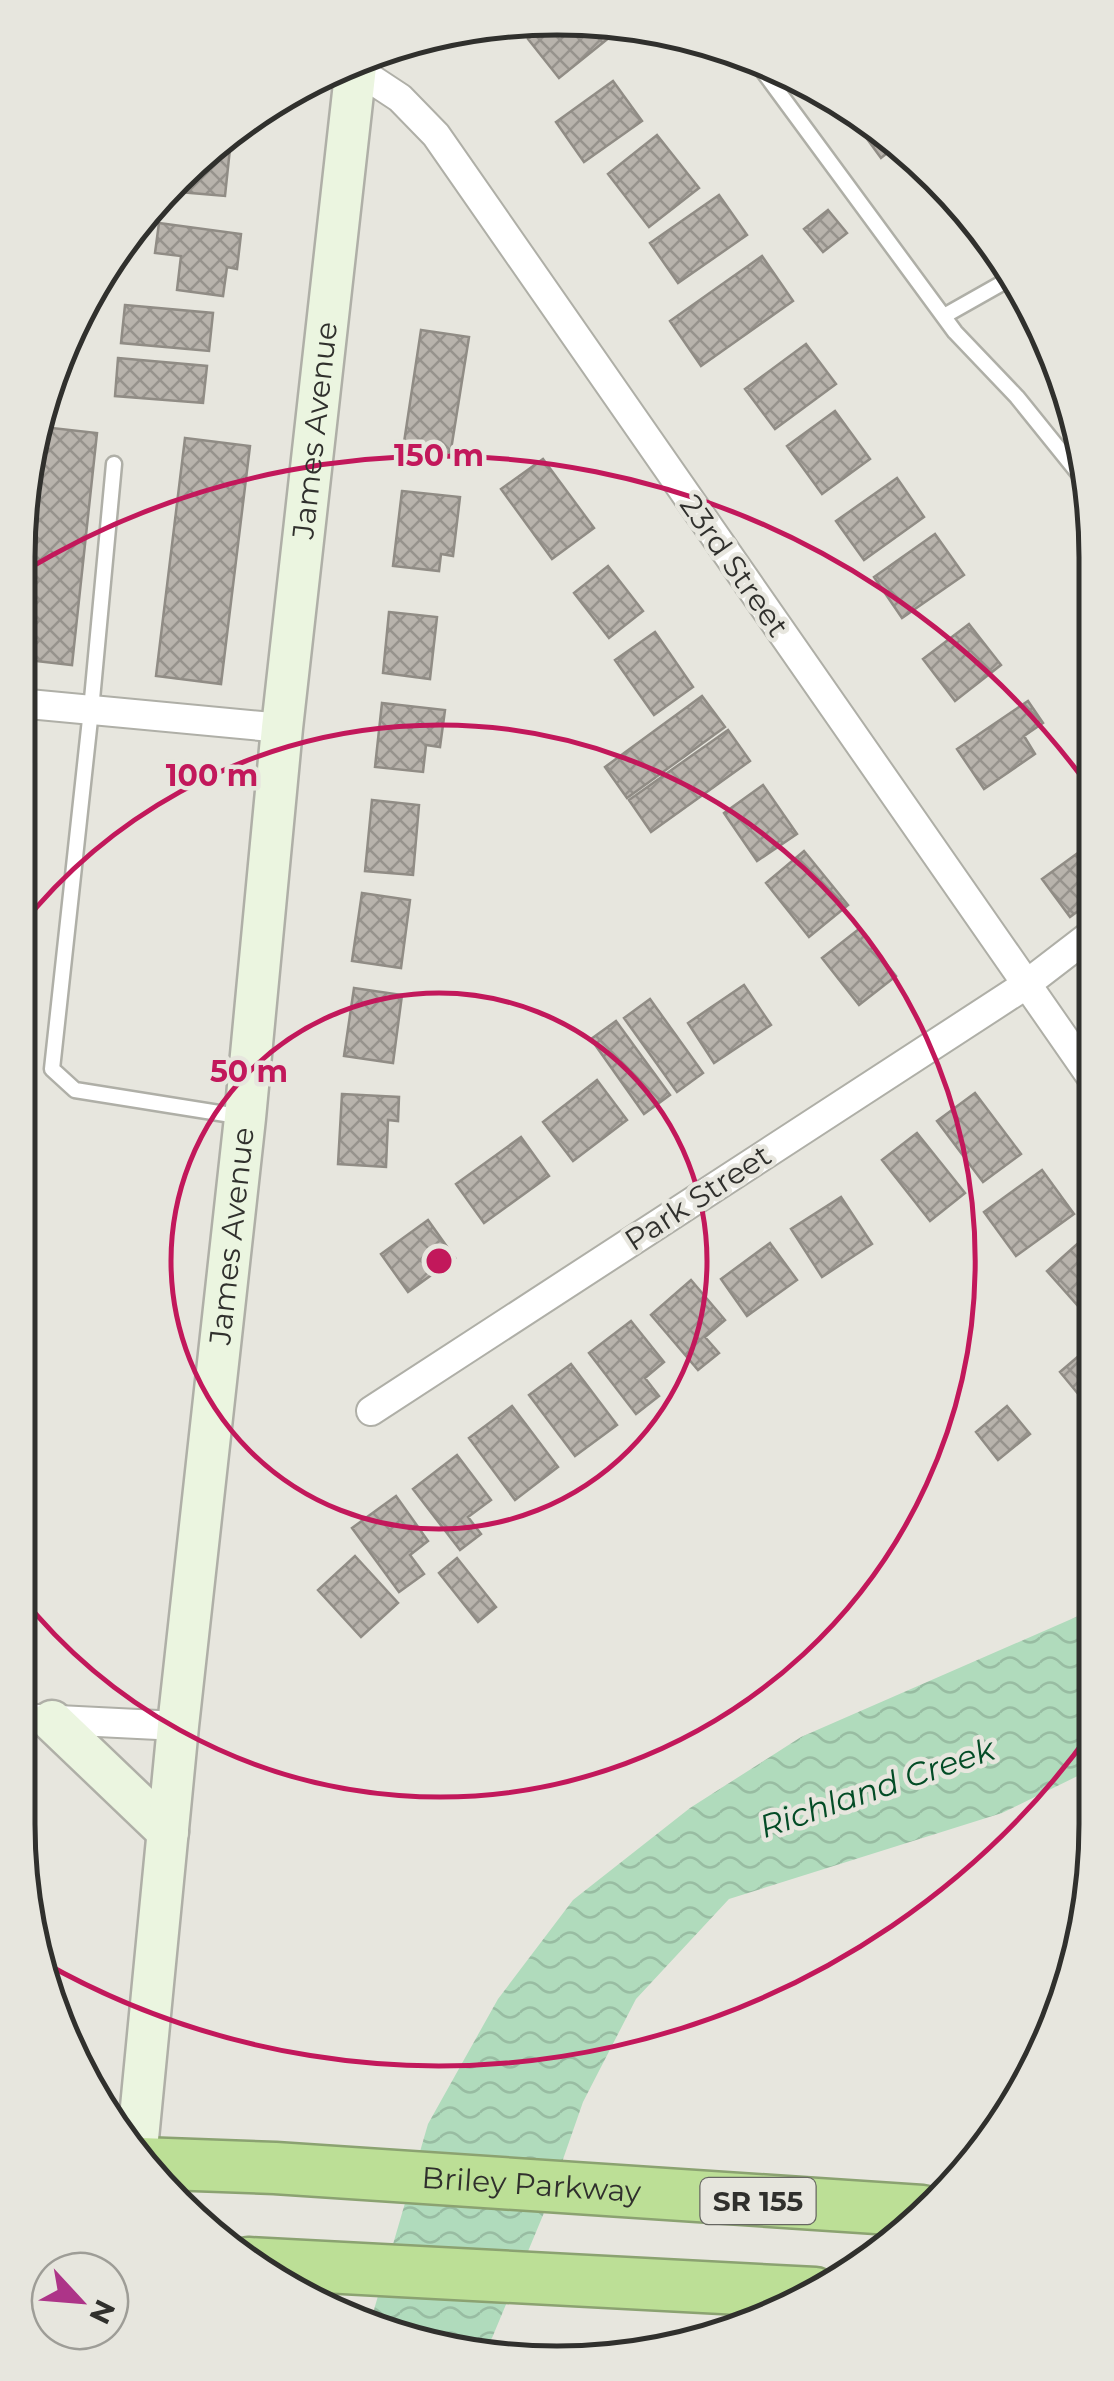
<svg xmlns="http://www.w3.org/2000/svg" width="1114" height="2381" viewBox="0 0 1114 2381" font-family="Montserrat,sans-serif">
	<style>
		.water { fill: url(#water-waves) }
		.building { fill: url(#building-cross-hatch); stroke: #908c85; stroke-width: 2.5 }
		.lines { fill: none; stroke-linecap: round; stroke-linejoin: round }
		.lane-casing { stroke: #afafa7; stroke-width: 19 }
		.street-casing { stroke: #afafa7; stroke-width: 32 }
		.secondary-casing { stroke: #afafa7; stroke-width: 45 }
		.highway-casing { stroke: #8ba271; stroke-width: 55 }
		.lane { stroke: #fff; stroke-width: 14 }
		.street { stroke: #fff; stroke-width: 28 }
		.secondary { stroke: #ebf5e0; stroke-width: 40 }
		.highway { stroke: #bcdf96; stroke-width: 50 }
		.ring { fill: none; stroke: #c2185b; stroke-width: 5 }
		.labels { text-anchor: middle; stroke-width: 9; stroke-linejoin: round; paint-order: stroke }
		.shield { fill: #e7e6de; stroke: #676762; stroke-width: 2.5 }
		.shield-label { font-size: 28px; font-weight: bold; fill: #30302d }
		.street-label { font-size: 30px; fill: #30302d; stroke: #e7e6de }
		.water-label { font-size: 32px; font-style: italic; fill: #034c26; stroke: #e7e6de }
		.rim { fill: none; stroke: #30302d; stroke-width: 5 }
		.centre { fill: #c2185b; stroke: #e7e6de; stroke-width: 5 }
		.ring-label { font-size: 30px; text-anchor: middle; font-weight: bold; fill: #c2185b; stroke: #e7e6de; stroke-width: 9; stroke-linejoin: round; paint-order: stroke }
	</style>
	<defs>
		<pattern id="water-waves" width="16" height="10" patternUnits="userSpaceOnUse" patternTransform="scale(2.5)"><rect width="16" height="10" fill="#b0dbbc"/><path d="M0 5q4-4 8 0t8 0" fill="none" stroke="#98bca2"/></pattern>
		<pattern id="building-cross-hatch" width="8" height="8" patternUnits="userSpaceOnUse" patternTransform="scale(2.5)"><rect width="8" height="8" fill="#b8b3ac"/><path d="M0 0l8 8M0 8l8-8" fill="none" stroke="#96928c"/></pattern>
	</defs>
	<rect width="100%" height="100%" fill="#e7e6de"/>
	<path class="water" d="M1096 1605V1767L1002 1813 729 1899 636 1999 583 2102 546 2208 492 2338 477 2354 451 2353 371 2320 428 2124 498 1999 573 1900 690 1808 801 1737 1076 1617Z"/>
	<path class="building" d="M554 18 612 28 615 33 559 78 528 39Z
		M613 81 642 121 584 162 556 122Z
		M854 111 886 129 900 143 881 158 849 114Z
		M657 135 699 188 649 227 608 174Z
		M231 139 225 196 180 192 182 171Z
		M719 195 747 235 678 283 650 243Z
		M828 210 847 233 823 252 804 229Z
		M159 223 241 234 237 269 227 267 223 296 177 290 181 256 155 253Z
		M762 256 793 301 701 366 670 321Z
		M125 305 213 313 209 351 121 343Z
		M421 330 469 337 450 456 403 449Z
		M806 344 836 384 775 429 745 389Z
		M118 358 207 366 203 403 115 396Z
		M835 411 870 459 822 494 787 446Z
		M43 427 97 433 72 665 18 659V556Z
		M185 438 250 446 221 684 156 676Z
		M543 459 594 528 552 559 501 489Z
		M897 478 924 517 864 560 836 521Z
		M402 491 460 497 453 556 441 554 439 571 393 566Z
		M935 534 964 575 902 618 874 577Z
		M608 566 643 611 609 638 574 593Z
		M389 612 437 617 430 679 383 673Z
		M969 624 1001 665 955 701 923 659Z
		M655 632 693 687 654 715 615 660Z
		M702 696 725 727 627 798 605 767Z
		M1028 701 1043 723 1024 736 1035 754 984 789 957 749Z
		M382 703 445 710 440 747 426 745 423 772 375 767Z
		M728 730 750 761 651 832 629 800Z
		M763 785 797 834 757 861 724 813Z
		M372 800 419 805 413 875 365 871Z
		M1093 842V900L1070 917 1042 879Z
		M804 851 848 905 809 937 766 883Z
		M362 893 410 900 401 968 352 961Z
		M859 929 896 976 859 1005 822 958Z
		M744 985 771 1025 714 1063 688 1023Z
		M354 988 402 995 393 1063 344 1056Z
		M650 999 703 1073 677 1092 624 1018Z
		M616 1021 670 1095 644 1114 591 1039Z
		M597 1080 627 1120 573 1161 543 1122Z
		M975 1093 1021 1154 983 1182 937 1121Z
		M342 1094 399 1097 398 1121 388 1120 386 1167 338 1164Z
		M917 1133 965 1193 930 1221 882 1160Z
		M521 1137 549 1176 484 1223 456 1184Z
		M1042 1170 1074 1214 1016 1256 984 1212Z
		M841 1197 872 1244 822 1277 791 1229Z
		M428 1220 455 1258 408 1292 381 1254Z
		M1086 1236 1094 1246 1095 1307 1086 1315 1047 1271Z
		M770 1243 797 1280 747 1316 721 1279Z
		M691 1280 725 1320 705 1337 719 1353 698 1370 651 1315Z
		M631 1321 664 1362 645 1378 659 1396 636 1414 589 1353Z
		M1095 1342V1410L1093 1412 1060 1372Z
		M571 1364 617 1425 575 1456 529 1395Z
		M512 1406 558 1467 515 1500 469 1438Z
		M1007 1406 1030 1434 998 1460 976 1432Z
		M457 1455 491 1500 468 1517 481 1534 460 1550 413 1489Z
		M396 1496 428 1541 410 1555 424 1574 399 1592 352 1528Z
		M355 1556 398 1603 361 1637 318 1590Z
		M457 1558 496 1607 478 1622 439 1573Z"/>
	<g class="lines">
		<g class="lane-casing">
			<path id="lane" d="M752 56 955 332 1017 397 1092 490
				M944 316 1013 277
				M114 464 91 710 52 1069 75 1090 244 1117
				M18 1505 22 1392 18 1382"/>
		</g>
		<g class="street-casing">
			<path id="street" d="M356 69 400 98 436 135 1094 1081
				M18 703 282 728
				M371 1411 1024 986 1093 933
				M18 1718 178 1726"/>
		</g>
		<g class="secondary-casing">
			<g id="secondary">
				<path d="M52 1721 168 1832"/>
				<path id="s1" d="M136 2159 178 1726 245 1118 282 728 357 57"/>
			</g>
		</g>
		<g class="highway-casing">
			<g id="highway">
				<path id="s2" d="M140 2163 275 2168 922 2211"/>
				<path d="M248 2263 815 2293"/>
			</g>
		</g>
		<use href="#lane" class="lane"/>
		<use href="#street" class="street"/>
		<use href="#secondary" class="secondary"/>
		<use href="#highway" class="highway"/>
	</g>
	<g class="ring">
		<circle cx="439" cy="1261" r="268"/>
		<path d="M20 927A536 536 0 1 1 20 1595"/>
		<path d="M1094 1728A805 805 0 0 1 43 1962M18 575A805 805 0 0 1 1090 788"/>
	</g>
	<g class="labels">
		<rect class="shield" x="700.5" y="2178" width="115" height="46" rx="8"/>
		<g class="shield-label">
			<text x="758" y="2211">SR 155</text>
		</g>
		<g class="street-label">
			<text dy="10" stroke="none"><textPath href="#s1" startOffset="1738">James Avenue</textPath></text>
			<text transform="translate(734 566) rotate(55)" y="10">23rd Street</text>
			<text transform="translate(698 1198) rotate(-33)" y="10">Park Street</text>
			<text dy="10" stroke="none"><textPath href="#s1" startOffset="928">James Avenue</textPath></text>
			<text dy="10" stroke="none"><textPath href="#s2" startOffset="392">Briley Parkway</textPath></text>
		</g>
		<g class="water-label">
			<text transform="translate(877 1788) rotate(-19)" y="11">Richland Creek</text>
		</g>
	</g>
	<path d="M0 0H1114V2381H0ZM557 35H557A522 522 0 0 1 1079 557V1824A522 522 0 0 1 557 2346H557A522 522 0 0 1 35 1824V557A522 522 0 0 1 557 35Z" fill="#e7e6de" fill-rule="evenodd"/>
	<path class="rim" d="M557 35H557A522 522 0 0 1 1079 557V1824A522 522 0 0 1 557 2346H557A522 522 0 0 1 35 1824V557A522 522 0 0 1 557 35Z"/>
	<circle cx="439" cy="1261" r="15" class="centre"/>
	<g class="ring-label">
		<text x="439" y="466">150 m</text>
		<text x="212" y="786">100 m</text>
		<text x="249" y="1082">50 m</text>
	</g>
	<g transform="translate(80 2301) rotate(116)"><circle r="48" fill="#e7e6de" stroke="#9e9d97" stroke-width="2.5"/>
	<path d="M0-8L18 38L0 25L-18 38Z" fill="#ad3488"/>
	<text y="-15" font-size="28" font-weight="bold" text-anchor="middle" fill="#30302d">N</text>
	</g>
</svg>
